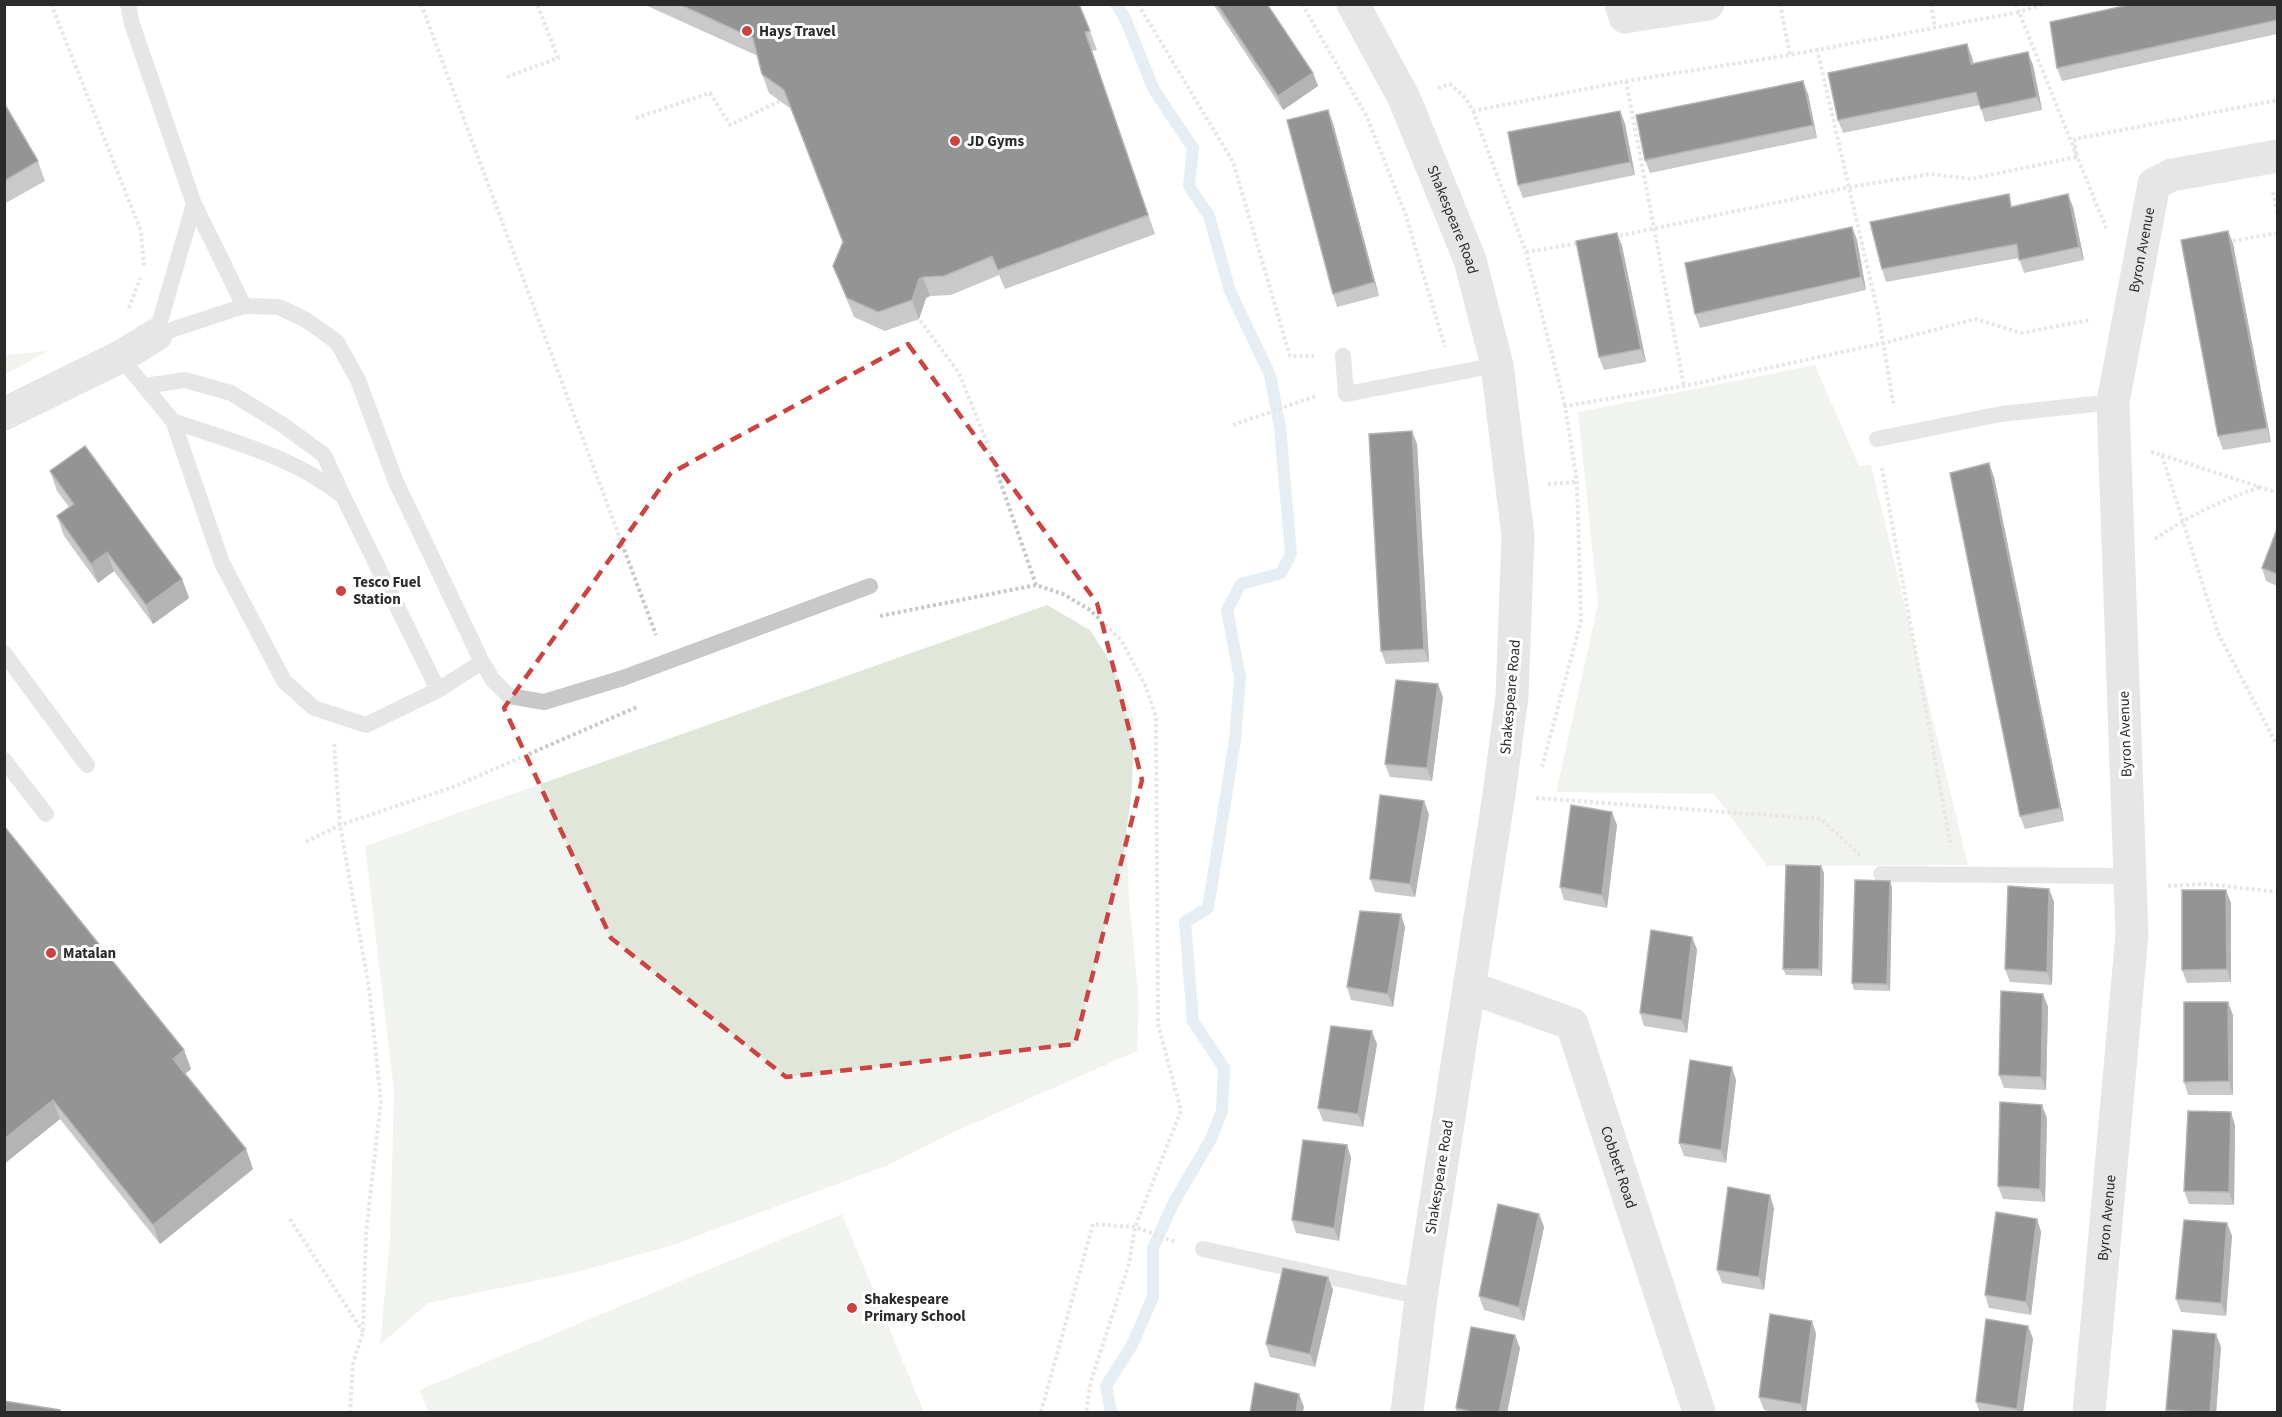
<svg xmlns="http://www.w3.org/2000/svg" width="2282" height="1417" viewBox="0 0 2282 1417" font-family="'Source Sans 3',sans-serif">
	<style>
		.green { fill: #e0e7da }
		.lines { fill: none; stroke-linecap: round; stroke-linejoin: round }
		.stream { stroke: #c8d8e5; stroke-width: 12 }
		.path { stroke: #c8c8c8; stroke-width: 4; stroke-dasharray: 3 3; stroke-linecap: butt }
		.lane { stroke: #c8c8c8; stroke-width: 16 }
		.street { stroke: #c8c8c8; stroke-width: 33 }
		.wall { fill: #888 }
		.shaded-wall { fill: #595959 }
		.building { fill: #121212; stroke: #595959; stroke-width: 1.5 }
		.marked { fill: none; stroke: #cd4342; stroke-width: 4.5; stroke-dasharray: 12 8; stroke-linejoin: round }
		.poi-dot { fill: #cd4342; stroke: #fff; stroke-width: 2 }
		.labels { text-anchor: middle; stroke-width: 6; stroke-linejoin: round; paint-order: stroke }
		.poi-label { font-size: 15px; font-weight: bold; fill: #2b2b2b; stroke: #fff; text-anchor: start }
		.street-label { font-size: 15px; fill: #2b2b2b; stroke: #fff }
	</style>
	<rect width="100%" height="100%" fill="#fff"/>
	<path class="green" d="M48 351 5 375V355Z
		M1815 365 1859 466 1871 465 1968 865 1767 866 1714 794 1556 792 1598 604 1578 412Z
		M1047 605 1090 630 1115 669 1134 719 1132 789 1126 835 1129 896 1139 1004 1137 1051 954 1132 886 1166 667 1247 573 1273 428 1303 380 1345 390 1238 394 1091 365 846Z
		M842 1214 924 1412H429L419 1390Z"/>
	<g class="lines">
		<path class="stream" d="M1111 1412 1106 1386 1132 1345 1153 1297V1248L1174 1202 1211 1139 1222 1111 1224 1068 1193 1021 1185 922 1208 908 1235 740 1240 678 1227 610 1241 584 1281 573 1291 554 1280 427 1270 375 1230 291 1209 216 1189 186 1193 148 1154 90 1125 18 1116 4"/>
		<path class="path" d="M51 4 141 231 144 268
			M421 4 656 635
			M1138 4 1233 162 1290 356H1314
			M1302 4 1367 117 1405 213 1445 347
			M1780 4 1790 55
			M1931 4 1935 27
			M2016 4 2019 12 2044 4
			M1817 49 1878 313 1894 407
			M507 77 558 58 537 4
			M1626 81 1684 386
			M1438 88 1450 84 1466 99 1473 111 1626 81 1790 55 2019 12 2106 228
			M1473 111 1526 252 1565 406
			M636 118 710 93 730 125 780 101 784 102
			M2273 192 2278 215
			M1614 237 1850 187 1931 174 1971 179 2076 157 2075 139 2278 100
			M2227 242 2278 233
			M1526 252 1580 243
			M129 308 140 278
			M915 319H919L959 373 987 443 1036 585
			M1233 425 1318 395
			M2151 452 2162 455 2218 633 2278 747
			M2162 455 2278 493
			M1882 468 1951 847
			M1548 484 1577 482
			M2155 539C2190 515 2221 500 2261 487
			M880 616 1036 585 1063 594 1090 610 1121 640 1146 687 1156 717 1158 1024 1181 1111 1135 1227 1129 1264 1091 1381 1086 1412
			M334 744 340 825 369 988 381 1101 366 1233 363 1332 353 1363 350 1412
			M1542 767 1581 621 1577 482 1565 406 1684 386 1884 343 1976 319 2021 333 2090 320
			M1536 798 1821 819 1861 856
			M306 842 340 825 453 787 637 707
			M2168 886 2206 884 2278 892
			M290 1219 363 1332
			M1041 1412 1093 1224 1135 1227 1176 1242"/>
		<path class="lane" d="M128 4 132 24 194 204 244 306
			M156 335 244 306 279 307 306 320 337 342 358 380 396 482 482 662 493 680 509 696 544 702 623 678 870 586
			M156 335 194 204
			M1343 356 1346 394 1497 365
			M120 357 173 421 222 563 284 681 314 708 366 725 438 690 482 662
			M144 386 185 380 231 393 283 425 324 455 341 492
			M173 421C233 442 292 456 343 496L438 690
			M1877 439 2001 414 2113 402
			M4 653 87 765
			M4 760 46 814
			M1881 874 2130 876
			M1203 1249 1421 1297"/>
		<g class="street">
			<path id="s1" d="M1353 4 1404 98 1470 260 1497 365 1518 536 1512 696 1499 795 1421 1297 1407 1412"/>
			<path d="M1621 4 1625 17 1708 4"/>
			<path d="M4 414 120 357 156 335"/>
			<path id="s2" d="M1469 987 1572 1024 1699 1412"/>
			<path id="s3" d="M2089 1412 2132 934 2113 402 2154 184 2172 175 2278 156"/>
		</g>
	</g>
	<path class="wall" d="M643 4H1079L1090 31 1097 50 1092 51 1155 234 1005 289 999 275 951 295 930 296 926 298 919 319 885 331 854 317 833 266 843 242 791 109 769 93 762 74 758 56Z
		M1213 4H1267L1313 73 1318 86 1283 110Z
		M2277 4V34L2062 81 2057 68Z
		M1972 57 1973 64 2033 65 2042 110 1985 122 1980 105 1843 133 1838 120Z
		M1808 94 1817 138 1650 173 1645 160Z
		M4 103 38 161 45 181 4 204Z
		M1620 111 1625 124 1635 175 1523 198 1518 185Z
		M1333 123 1379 296 1337 307 1333 294Z
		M2013 206 2073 207 2084 260 2024 273 2019 258 1886 282 1882 269Z
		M1852 227 1857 240 1866 290 1700 328 1695 314Z
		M2228 231 2233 244 2271 442 2223 450 2218 436Z
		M1617 233 1622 246 1646 362 1604 370 1599 357Z
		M1417 444 1429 662 1386 664 1381 651Z
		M50 471 182 579 189 598 153 624 114 571 98 583 64 536 57 516 69 507 57 491Z
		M1994 477 2064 821 2025 829 2020 816Z
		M2277 529V586L2266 581 2262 568Z
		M1443 697 1432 781 1390 777 1385 764Z
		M1429 814 1415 897 1375 892 1370 879Z
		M1617 825 1607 908 1564 900 1560 887Z
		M4 826 184 1050 191 1069 185 1074 246 1149 253 1169 160 1244 60 1119 4 1164Z
		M1821 866 1824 873 1822 976 1786 975 1783 969Z
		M1890 881 1892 888 1890 991 1854 990 1852 983Z
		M2049 889 2054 902 2052 985 2010 982 2005 969Z
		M2231 903V982L2187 983 2182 970Z
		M1405 927 1393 1007 1351 1000 1347 987Z
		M1692 937 1697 950 1687 1033 1644 1026 1640 1013Z
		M2043 994 2048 1007 2046 1090 2004 1088 1999 1075Z
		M2233 1015V1095H2188L2184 1082Z
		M1377 1044 1363 1127 1323 1121 1318 1108Z
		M1736 1080 1726 1163 1684 1156 1679 1143Z
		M2047 1118 2045 1202 2003 1199 1998 1186Z
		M2235 1125 2234 1205 2189 1204 2184 1191Z
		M1347 1145 1351 1158 1339 1241 1296 1233 1292 1220Z
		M1774 1208 1764 1290 1722 1283 1717 1270Z
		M1539 1214 1544 1227 1524 1321 1484 1310 1479 1296Z
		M2037 1219 2041 1232 2031 1315 1989 1308 1985 1295Z
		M2227 1223 2232 1236 2226 1316 2181 1312 2176 1299Z
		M1328 1277 1333 1290 1315 1367 1270 1357 1266 1344Z
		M1812 1321 1816 1334 1806 1413H1777L1764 1410 1759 1397Z
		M2028 1326 2033 1339 2023 1413H1980L1976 1402Z
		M2221 1347 2216 1413H2167L2166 1410Z
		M1520 1348 1507 1413H1457L1456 1408Z"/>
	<path class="shaded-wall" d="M1967 44 1972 57 1976 77 1971 64Z
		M2028 52 2033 65 2042 110 2037 97Z
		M1313 73 1318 86 1283 110 1278 96Z
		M1803 81 1808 94 1817 138 1813 125Z
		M1328 110 1333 123 1379 296 1374 282Z
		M1620 111 1625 124 1635 175 1630 162Z
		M2068 194 2073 207 2084 260 2079 247Z
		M1852 227 1857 240 1866 290 1861 277Z
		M2228 231 2233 244 2271 442 2267 428Z
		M1617 233 1622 246 1646 362 1641 349Z
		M923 277 930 296 926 298 919 319 912 300 919 279Z
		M1412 431 1417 444 1429 662 1424 649Z
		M1989 463 1994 477 2064 821 2060 808Z
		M107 552 114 571 98 583 91 564Z
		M182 579 189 598 153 624 146 605Z
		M1438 684 1443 697 1432 781 1427 768Z
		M1424 801 1429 814 1415 897 1410 884Z
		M1612 812 1617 825 1607 908 1602 895Z
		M1821 866 1824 873 1822 976 1819 969Z
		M1890 881 1892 888 1890 991 1887 984Z
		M2049 889 2054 902 2052 985 2047 972Z
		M2226 890 2231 903V982L2227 969Z
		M1401 914 1405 927 1393 1007 1388 994Z
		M1692 937 1697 950 1687 1033 1682 1020Z
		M2043 994 2048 1007 2046 1090 2041 1077Z
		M2228 1002 2233 1015V1095L2229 1081Z
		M1372 1031 1377 1044 1363 1127 1358 1114Z
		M184 1050 191 1069 180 1078 173 1059Z
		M1732 1067 1736 1080 1726 1163 1721 1150Z
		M53 1100 60 1119 4 1164V1139Z
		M2042 1105 2047 1118 2045 1202 2040 1189Z
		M2231 1112 2235 1125 2234 1205 2229 1192Z
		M1347 1145 1351 1158 1339 1241 1334 1228Z
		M246 1149 253 1169 160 1244 153 1225Z
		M1770 1195 1774 1208 1764 1290 1759 1277Z
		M1539 1214 1544 1227 1524 1321 1519 1307Z
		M2037 1219 2041 1232 2031 1315 2026 1302Z
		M2227 1223 2232 1236 2226 1316 2221 1303Z
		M1328 1277 1333 1290 1315 1367 1310 1354Z
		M1812 1321 1816 1334 1806 1413H1804L1801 1404Z
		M2028 1326 2033 1339 2023 1413H2019L2017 1409Z
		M2216 1334 2221 1347 2216 1413H2210Z
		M1515 1335 1520 1348 1507 1413H1499Z
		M1299 1394 1304 1407 1303 1413H1296Z"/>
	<path class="building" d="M679 4H1079L1090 31 1085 32 1148 215 998 270 992 256 944 276 923 277 919 279 912 300 878 312 847 298 833 266 843 242 784 90 762 74 753 38Z
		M1217 4H1267L1313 73 1278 96Z
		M2133 4H2277V20L2057 68 2050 22Z
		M1967 44 1971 64 2028 52 2037 97 1981 109 1976 92 1838 120 1828 73Z
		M1803 81 1813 125 1645 160 1636 115Z
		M4 103 38 161 4 181Z
		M1328 110 1374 282 1333 294 1287 120Z
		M1620 111 1630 162 1518 185 1508 132Z
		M2009 194 2011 207 2068 194 2079 247 2019 260 2017 244 1882 269 1870 222Z
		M1852 227 1861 277 1695 314 1685 263Z
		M2228 231 2267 428 2218 436 2181 240Z
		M1617 233 1641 349 1599 357 1576 241Z
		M1412 431 1424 649 1381 651 1369 434Z
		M85 446 182 579 146 605 107 552 91 564 57 516 74 504 50 471Z
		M1989 463 2060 808 2020 816 1950 473Z
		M2277 529V574L2262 568Z
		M1396 680 1438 684 1427 768 1385 764Z
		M1380 795 1424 801 1410 884 1370 879Z
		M1571 805 1612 812 1602 895 1560 887Z
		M4 826 184 1050 173 1059 246 1149 153 1225 53 1100 4 1139Z
		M1786 865 1821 866 1819 969H1783Z
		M1855 880 1890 881 1887 984 1852 983Z
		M2008 886 2049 889 2047 972 2005 969Z
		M2182 890H2226L2227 969 2182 970Z
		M1360 911 1401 914 1388 994 1347 987Z
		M1651 930 1692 937 1682 1020 1640 1013Z
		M2001 991 2043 994 2041 1077 1999 1075Z
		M2184 1002H2228L2229 1081 2184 1082Z
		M1331 1026 1372 1031 1358 1114 1318 1108Z
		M1690 1060 1732 1067 1721 1150 1679 1143Z
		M2000 1102 2042 1105 2040 1189 1998 1186Z
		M2188 1111 2231 1112 2229 1192 2184 1191Z
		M1303 1140 1347 1145 1334 1228 1292 1220Z
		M1728 1187 1770 1195 1759 1277 1717 1270Z
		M1498 1204 1539 1214 1519 1307 1479 1296Z
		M1996 1212 2037 1219 2026 1302 1985 1295Z
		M2184 1220 2227 1223 2221 1303 2176 1299Z
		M1283 1268 1328 1277 1310 1354 1266 1344Z
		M1770 1314 1812 1321 1801 1404 1759 1397Z
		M1986 1319 2028 1326 2017 1409 1976 1402Z
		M1471 1327 1515 1335 1499 1413H1476L1456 1408Z
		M2173 1330 2216 1334 2210 1413 2166 1410Z
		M1255 1383 1299 1394 1296 1413H1250Z
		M4 1401 60 1410V1413H4Z"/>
	<path d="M0 0H2282V1417H0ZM908 344 1097 603 1142 780 1075 1044 786 1077 611 938 504 708 671 473Z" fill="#fff" fill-opacity=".55" fill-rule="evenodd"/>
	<path class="marked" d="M908 344 1097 603 1142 780 1075 1044 786 1077 611 938 504 708 671 473Z"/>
	<g class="poi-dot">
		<circle cx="747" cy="31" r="6"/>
		<circle cx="955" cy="141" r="6"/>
		<circle cx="341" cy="591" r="6"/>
		<circle cx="51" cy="953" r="6"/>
		<circle cx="852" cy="1308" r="6"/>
	</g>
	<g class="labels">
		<g class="poi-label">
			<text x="759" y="36">Hays Travel</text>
			<text x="967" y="146">JD Gyms</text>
			<text x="353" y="587">Tesco Fuel<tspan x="353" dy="17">Station</tspan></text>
			<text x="63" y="958">Matalan</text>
			<text x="864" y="1304">Shakespeare<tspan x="864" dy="17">Primary School</tspan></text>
		</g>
		<g class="street-label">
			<text dy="5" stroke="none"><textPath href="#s1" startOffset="238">Shakespeare Road</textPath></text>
			<text dy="5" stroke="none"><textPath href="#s3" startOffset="1167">Byron Avenue</textPath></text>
			<text transform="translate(1510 697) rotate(-85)" y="5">Shakespeare Road</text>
			<text transform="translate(2125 734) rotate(-92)" y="5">Byron Avenue</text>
			<text dy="5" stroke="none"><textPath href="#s2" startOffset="260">Cobbett Road</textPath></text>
			<text transform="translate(1439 1177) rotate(-81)" y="5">Shakespeare Road</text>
			<text dy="5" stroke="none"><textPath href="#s3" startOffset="195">Byron Avenue</textPath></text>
		</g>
	</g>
	<rect width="2282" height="1417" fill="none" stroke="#2b2b2b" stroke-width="12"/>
</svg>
